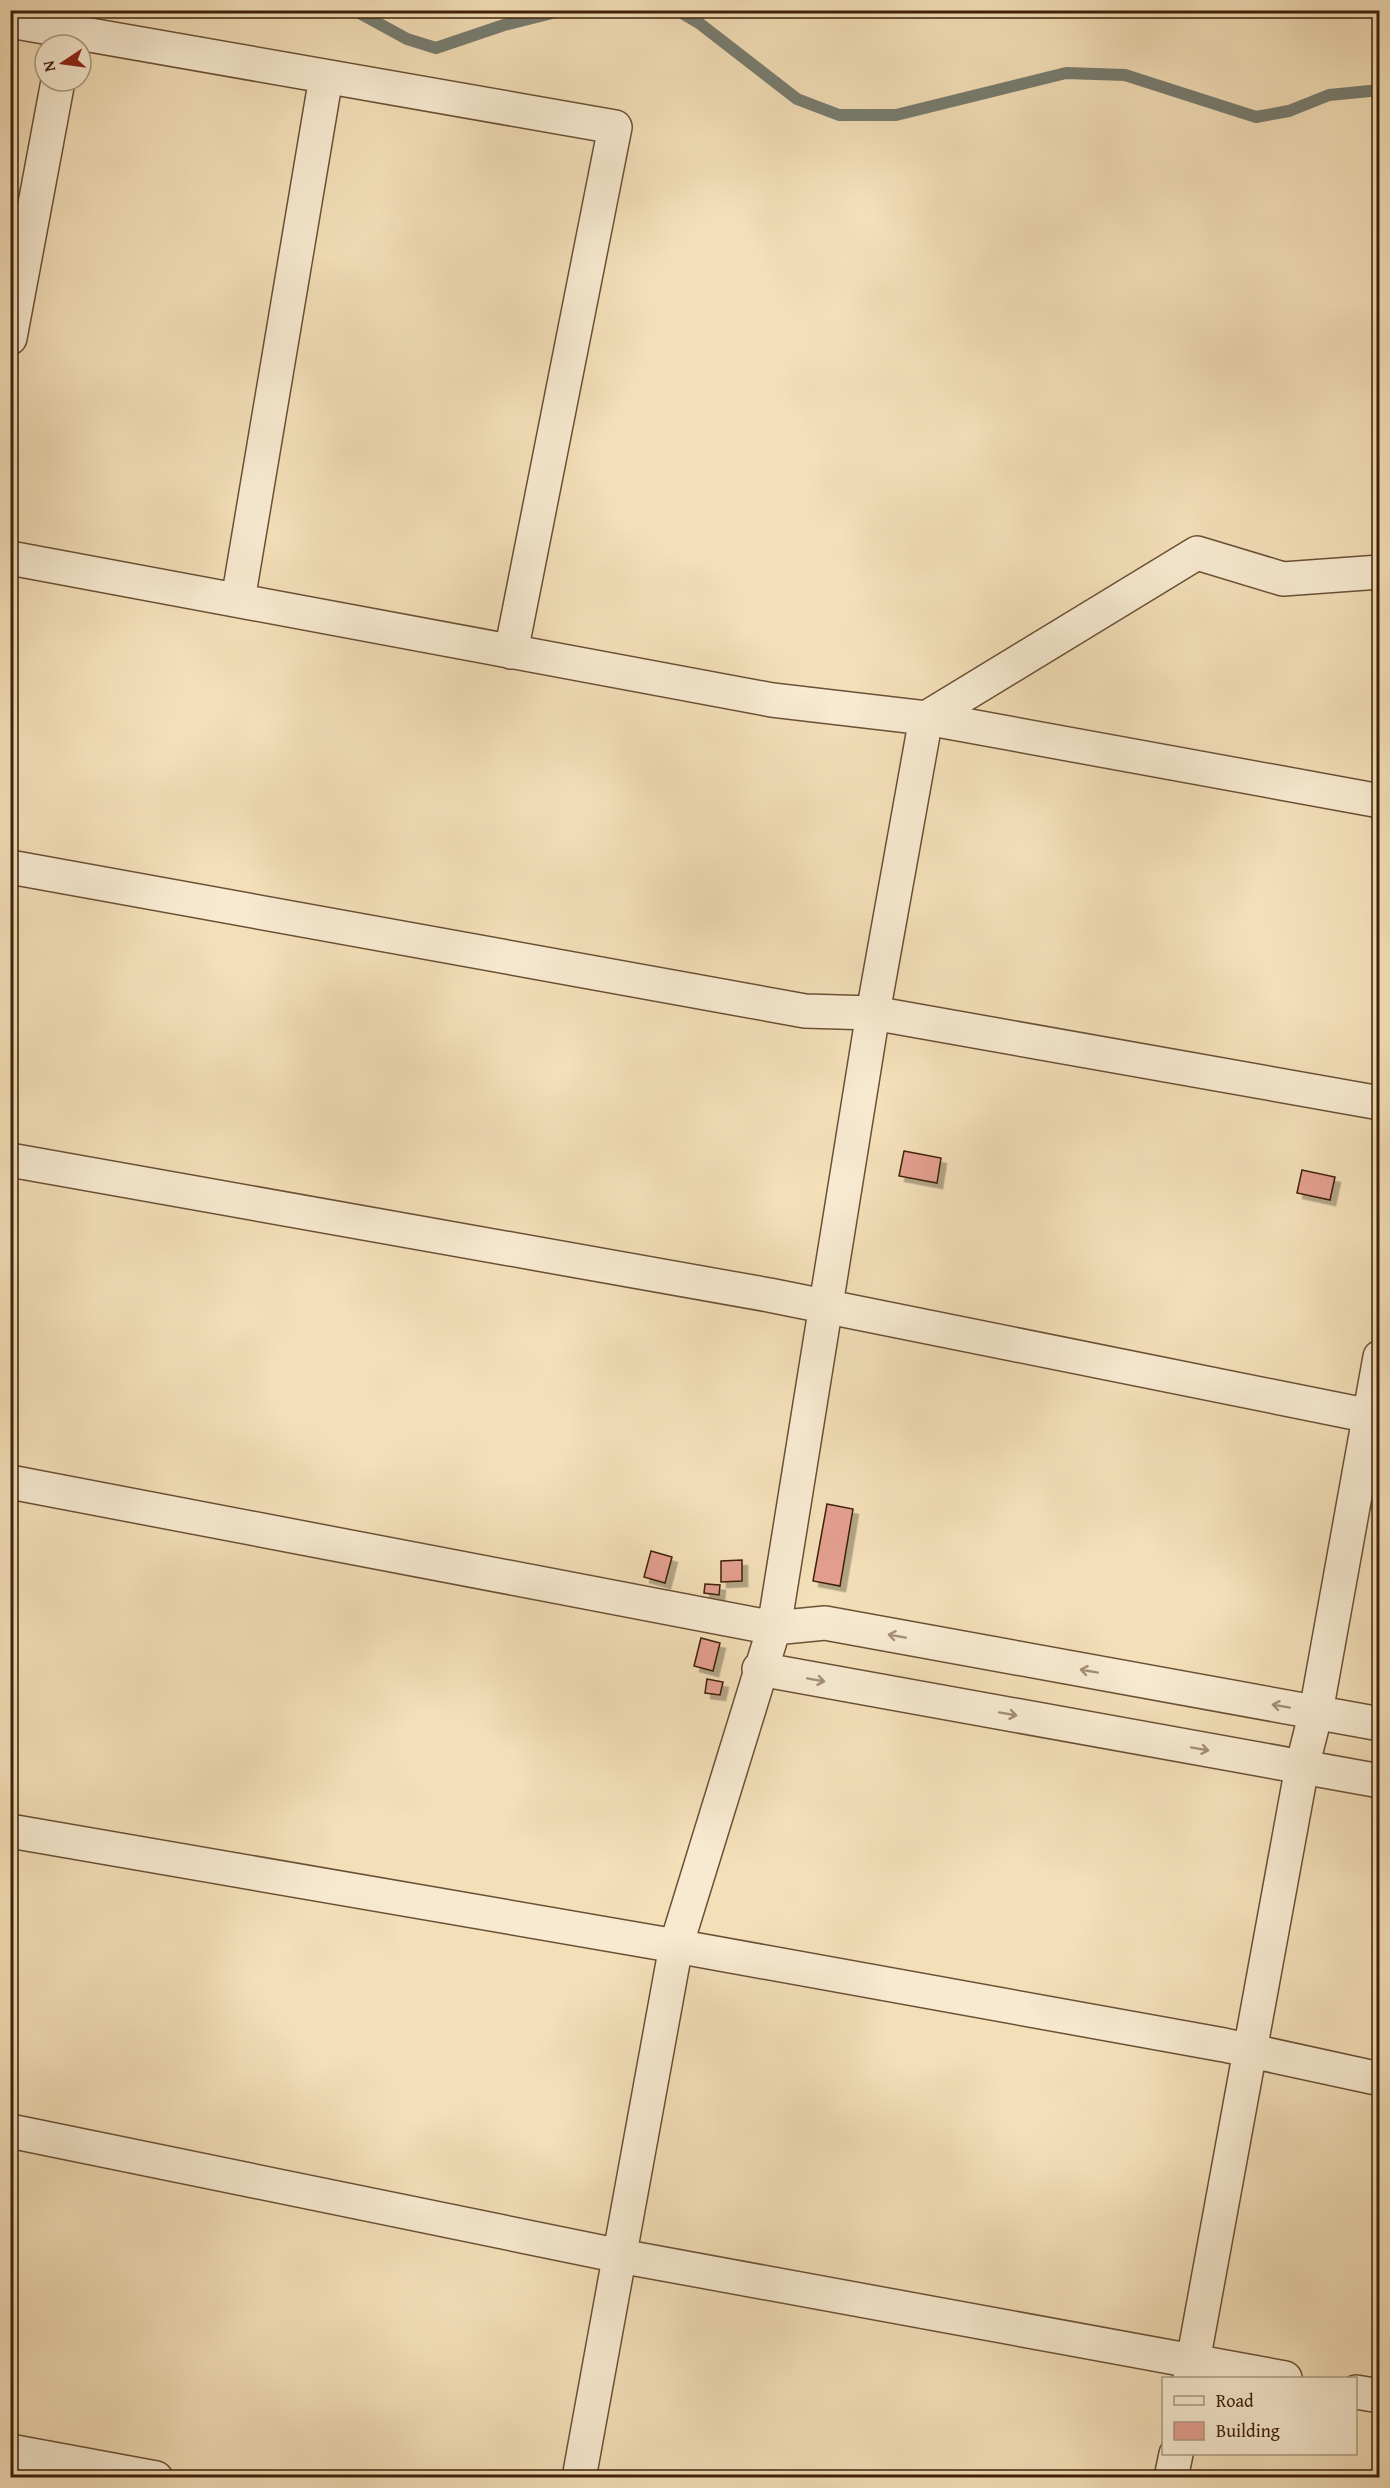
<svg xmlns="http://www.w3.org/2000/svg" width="1390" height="2488" viewBox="0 0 1390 2488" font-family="'Gentium Book Plus',serif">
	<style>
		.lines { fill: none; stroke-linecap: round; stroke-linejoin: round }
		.stream { stroke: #777d71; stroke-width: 12 }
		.building { fill: #e49f90; stroke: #3e2009; stroke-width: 1.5; filter: url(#shadow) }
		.street-casing { stroke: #6b5035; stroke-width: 36 }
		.street { stroke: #f7ead1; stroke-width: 33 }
		.oneway { stroke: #a48f77 }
	</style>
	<defs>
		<filter id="shadow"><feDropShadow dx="5.5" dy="5.5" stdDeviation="0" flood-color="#0004"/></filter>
	</defs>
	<rect width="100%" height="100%" fill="#f3dfb8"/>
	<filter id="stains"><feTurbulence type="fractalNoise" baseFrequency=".00333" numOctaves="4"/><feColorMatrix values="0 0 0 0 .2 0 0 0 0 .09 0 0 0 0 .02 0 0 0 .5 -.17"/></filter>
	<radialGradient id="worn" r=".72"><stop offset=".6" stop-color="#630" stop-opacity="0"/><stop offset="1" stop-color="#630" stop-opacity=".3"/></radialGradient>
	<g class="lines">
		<path class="stream" d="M354 10 407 39 436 48 504 25 564 10
			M677 10 699 23 797 99 839 115H896L1066 73 1125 75 1256 117 1289 111 1329 95 1380 90"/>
	</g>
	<path class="building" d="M904 1151 941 1158 937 1183 899 1176Z
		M1302 1170 1335 1177 1330 1200 1297 1193Z
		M827 1504 853 1509 840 1586 813 1581Z
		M651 1551 672 1557 665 1583 644 1577Z
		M742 1560V1581L721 1582V1561Z
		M705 1584 720 1585 719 1595 704 1593Z
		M701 1638 720 1643 713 1671 694 1666Z
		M707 1679 723 1682 720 1695 705 1693Z"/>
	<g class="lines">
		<g class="street-casing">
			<path id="street" d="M10 21 615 127 511 652
				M10 338 58 81
				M10 558 772 700 926 718 1380 801
				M238 600 326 77
				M10 867 805 1011 873 1013 1380 1103
				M10 1160 769 1295 1380 1418
				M10 1482 774 1628 825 1623 1380 1724
				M759 1669 1380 1781
				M10 1831 676 1946 1224 2045 1380 2079
				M10 2131 620 2256 1285 2378
				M1190 2378 1302 1767 1316 1712 1380 1357
				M1356 2392 1380 2396
				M10 2451 156 2478
				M579 2478 676 1946 774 1628 873 1013 926 718 1197 553 1283 579 1380 572
				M1171 2478 1176 2454"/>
		</g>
		<use href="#street" class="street"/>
	</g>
	<defs><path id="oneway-shaft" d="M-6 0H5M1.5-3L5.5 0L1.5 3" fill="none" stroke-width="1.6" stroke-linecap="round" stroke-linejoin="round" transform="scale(1.5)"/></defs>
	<g class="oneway">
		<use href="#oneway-shaft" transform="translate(897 1636) rotate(-170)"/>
		<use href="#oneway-shaft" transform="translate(1089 1671) rotate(-170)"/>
		<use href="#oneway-shaft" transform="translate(816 1680) rotate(10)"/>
		<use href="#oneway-shaft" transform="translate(1281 1706) rotate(-170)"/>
		<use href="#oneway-shaft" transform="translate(1008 1714) rotate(10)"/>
		<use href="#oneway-shaft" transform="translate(1200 1749) rotate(10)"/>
	</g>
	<rect width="1390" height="2488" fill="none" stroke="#f3dfb8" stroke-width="36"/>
	<rect x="12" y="12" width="1366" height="2464" fill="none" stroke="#3e2009" stroke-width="3"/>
	<rect x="18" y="18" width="1354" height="2452" fill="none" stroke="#3e2009" stroke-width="1.5"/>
	<rect x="1162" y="2377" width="195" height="78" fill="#f7ead1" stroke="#ad9981" stroke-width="1.5"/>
	<rect x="1174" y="2396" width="30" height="9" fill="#f7ead1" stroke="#ad9981" stroke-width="1.5"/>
	<text x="1216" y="2407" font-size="18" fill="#3e2009">Road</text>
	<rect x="1174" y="2422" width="30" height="18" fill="#e49f90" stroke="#ad9981" stroke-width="1.5"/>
	<text x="1216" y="2437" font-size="18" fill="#3e2009">Building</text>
	<g transform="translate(63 63) rotate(257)"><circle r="28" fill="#f7ead1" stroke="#ad9981" stroke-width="1.5"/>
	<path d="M0-4.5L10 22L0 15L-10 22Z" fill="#8f2418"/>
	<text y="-9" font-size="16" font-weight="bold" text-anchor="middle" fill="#3e2009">N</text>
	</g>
	<rect width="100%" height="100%" filter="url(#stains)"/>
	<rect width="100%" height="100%" fill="url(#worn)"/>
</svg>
